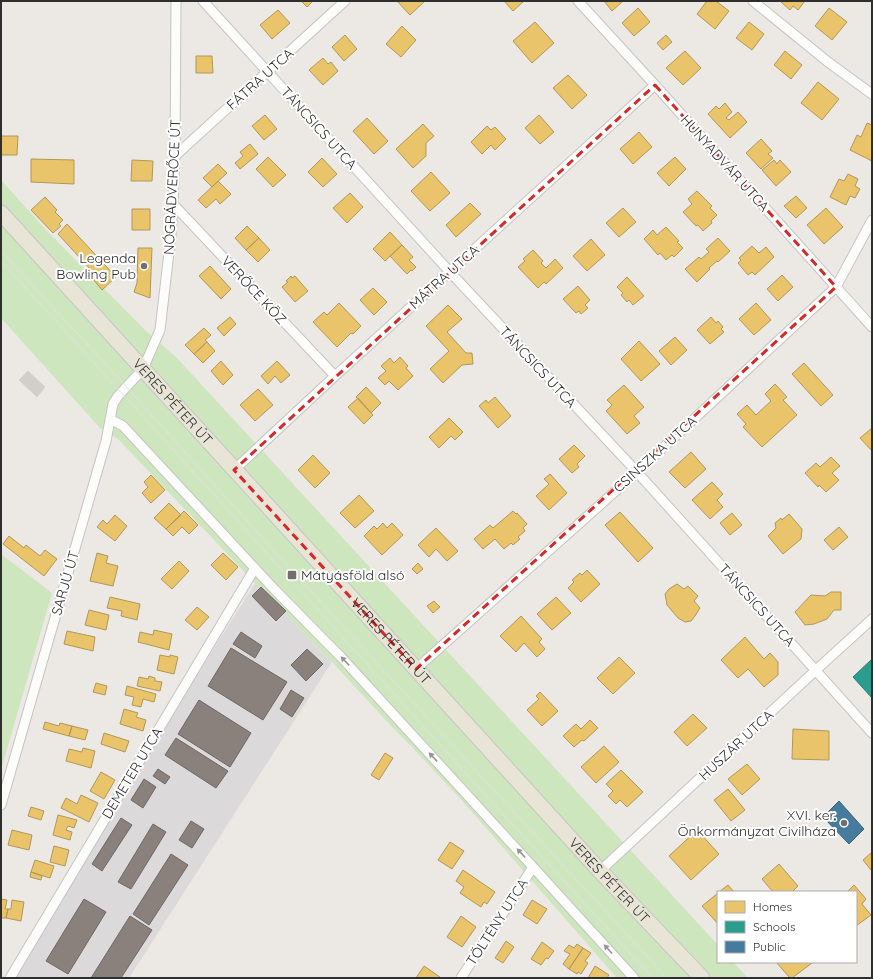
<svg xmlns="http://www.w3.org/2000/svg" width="873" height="979" viewBox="0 0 873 979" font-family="Quicksand,sans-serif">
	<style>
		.industrial { fill: #dcd9db }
		.green { fill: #cee6be }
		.homes { fill: #e9c46a; stroke: #b19758 }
		.schools { fill: #2a9d8f; stroke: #2b7c72 }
		.public { fill: #457b9d; stroke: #3e647c }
		.industry { fill: #8a817c; stroke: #6e6865 }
		.building { fill: #d1cecb; stroke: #d7d4d0 }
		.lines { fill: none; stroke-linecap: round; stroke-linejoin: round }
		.minor-casing { stroke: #c5c4c5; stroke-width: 11 }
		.primary-casing { stroke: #c6c5c4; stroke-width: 17 }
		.minor { stroke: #fcfcfb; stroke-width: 9 }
		.primary { stroke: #e8e4d6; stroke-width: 15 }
		.tram { stroke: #dfdfe1; stroke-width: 1 }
		.oneway { fill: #959594 }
		.marked { fill: none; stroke: #d62828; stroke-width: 3; stroke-dasharray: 8 5; stroke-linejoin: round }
		.poi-dot { fill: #706f6e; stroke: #fff; stroke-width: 1.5 }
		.labels { text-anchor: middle; stroke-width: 4; stroke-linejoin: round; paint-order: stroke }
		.street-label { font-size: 14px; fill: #2e2e2e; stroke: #fff }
		.poi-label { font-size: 14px; fill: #2e2e2e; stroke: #fff; text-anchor: end }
	</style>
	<rect width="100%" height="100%" fill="#ece8e4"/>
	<path class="industrial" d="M255 583 332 662 129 978H7Z"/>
	<path class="green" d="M1 180 47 231 144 329 176 357 718 945V962H733L748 978H617L458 796 411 746 392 727 332 662 255 583 118 439 100 428 1 318Z
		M1 554 52 593 1 770Z"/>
	<path class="homes" d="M301 1H313L307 7Z
		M397 1H425L410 15Z
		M504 1H524L513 11Z
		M604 1H623L612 11Z
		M707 1H716L729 11 715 29 697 14Z
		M782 1H805L798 10 793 6 790 10 781 2Z
		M638 8 650 22 634 36 622 23Z
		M829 8 847 22 832 40 815 26Z
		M278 10 290 23 272 39 260 25Z
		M535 22 554 43 532 63 513 41Z
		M749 22 764 34 752 50 736 38Z
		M402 26 416 40 401 57 386 44Z
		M345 35 357 49 344 61 332 47Z
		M666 35 672 42 663 50 657 43Z
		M685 51 701 68 683 85 666 68Z
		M785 51 802 65 791 79 774 65Z
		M196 56H212L213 73H196Z
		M323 58 328 64 331 62 338 71 323 85 309 70Z
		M568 75 587 95 572 109 553 88Z
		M818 82 839 99 822 120 801 103Z
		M725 103 732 112 726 118 729 120 738 112 747 122 730 138 708 114 716 106 719 109Z
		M265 115 277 129 264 140 252 126Z
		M539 115 554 132 540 144 525 128Z
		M367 118 388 141 374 154 353 131Z
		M867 123 872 125V161L850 150 857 135 861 137Z
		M423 124 434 136 426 143V156L413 168 396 149Z
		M487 126 491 130 495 127 506 139 495 150 491 145 482 154 471 142Z
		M639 132 652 147 633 164 620 149Z
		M1 136H18L17 155H1Z
		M761 139 772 151 768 154 773 158 761 169 746 153Z
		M250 144 258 154 240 169 235 163 243 156 240 152Z
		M268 157 286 175 273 187 256 169Z
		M675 157 686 169 669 186 657 173Z
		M322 158 337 174 323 187 308 172Z
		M31 159 74 160V184L31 182Z
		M132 160 153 161 152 181H131Z
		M774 160 777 164 780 160 791 172 776 186 762 170Z
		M218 164 227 173 212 187 203 178Z
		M431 172 450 193 430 211 411 191Z
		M848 174 858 179 855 186 860 189 855 198 850 196 846 205 830 197 839 179 844 181Z
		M218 181 231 194 220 204 216 199 206 208 198 200Z
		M697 191 712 206 710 208 717 215 711 221 712 223 703 231 698 225 696 226 683 212 692 204 688 199Z
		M350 193 363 207 347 223 333 208Z
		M796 196 807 208 796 218 784 206Z
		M45 197 57 210 55 212 63 220 59 224 61 226 53 233 31 210Z
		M470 203 481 214 456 237 446 225Z
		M623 208 636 222 619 237 606 223Z
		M826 208 843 227 824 244 807 225Z
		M132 209H150V230H132Z
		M67 224 116 277 102 290 89 274 92 271 58 234Z
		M247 226 259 238 246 250 235 238Z
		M666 227 679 241 677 242 683 248 674 257 672 255 666 260 660 253 658 255 644 239 653 230 657 235Z
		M390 232 402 245 385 261 373 249Z
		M259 238 270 250 258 262 246 250Z
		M718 238 730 251 718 262 717 261 709 268 710 269 697 282 685 269 699 257 701 259 709 252 706 249Z
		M591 239 605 255 587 271 573 256Z
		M402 245 413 257 409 260 416 267 412 271 411 270 407 274 390 256Z
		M752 246 759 253 766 247 774 257 755 275 752 272 748 275 738 263 741 260 739 258Z
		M138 248H152L150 298 134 292 137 283Z
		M533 250 543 261 541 263 546 268 555 259 563 268 546 284 544 282 538 288 518 267 525 261 523 259Z
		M210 266 231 289 221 299 199 276Z
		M782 275 793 287 778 301 767 289Z
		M291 276 292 278 295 276 308 291 295 302 282 287 288 282 286 281Z
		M627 277 644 296 633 305 629 300 627 302 621 295 623 293 617 287Z
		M578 286 590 300 585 305 588 308 581 314 579 311 576 313 563 299Z
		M373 288 387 302 374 315 360 300Z
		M339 303 361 326 353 334 351 333 337 347 313 322 324 312 327 315Z
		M756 303 771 320 754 335 739 319Z
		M448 305 462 319 447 332 466 353H472L473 364 462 365 443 383 430 369 449 351 426 326Z
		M230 317 236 324 224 336 217 328Z
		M711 317 716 323 718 321 723 327 721 329 724 332 710 344 697 330Z
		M204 328 211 335 205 340 207 342 194 354 185 345Z
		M675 337 687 350 671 365 659 351Z
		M639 341 660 364 641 381 621 359Z
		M207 342 215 351 203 363 194 354Z
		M400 357 408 366 406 368 413 376 398 390 389 381 385 385 378 378 386 371 381 366 390 358 394 363Z
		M221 361 233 375 223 385 211 371Z
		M277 361 290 375 281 383 275 376 268 384 261 376Z
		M804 363 833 395 821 406 792 374Z
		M775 384 787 397 783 400 797 415 762 447 743 427 746 424 737 414 747 405 756 415 771 401 765 394Z
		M624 385 644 407 634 416 640 423 627 434 606 411 612 405 607 400Z
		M366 387 381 403 371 413 356 397Z
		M258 389 273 405 255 421 240 405Z
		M495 397 511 416 498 428 479 406 486 400 488 403Z
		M358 398 373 415 364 424 348 407Z
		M449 418 463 432 455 440 451 436 439 448 429 437Z
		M872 428V451L860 438Z
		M574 445 585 456 577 464 579 467 572 473 559 459Z
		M691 452 706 469 685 488 669 472Z
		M313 455 330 473 315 488 298 470Z
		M831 457 840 466 832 473 839 480 826 492 819 485 818 487 805 473 816 463 820 467Z
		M550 474 567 493 549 510 536 496 549 484 544 479Z
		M151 475 165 490 151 503 142 493 148 487 144 482Z
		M712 482 723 494 717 500 723 507 710 519 692 500Z
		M359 495 374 511 355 528 340 513Z
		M169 503 181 515 166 529 154 518Z
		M184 511 198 525 189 534 182 527 173 536 166 529Z
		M513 511 516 514 517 513 527 524 523 528 525 531 518 537 520 539 513 545 511 543 504 549 495 539 483 549 474 539 490 525 493 528Z
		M620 512 653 548 638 562 605 525Z
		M732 513 742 525 730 535 720 523Z
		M789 514 802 529 801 539 783 554 768 536 776 528 775 523 781 518 782 520Z
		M115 515 127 526 115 541 97 527 103 520 107 524Z
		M383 523 387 528 392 523 403 535 382 555 364 536 374 526 377 529Z
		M839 527 848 537 833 550 824 540Z
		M436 528 458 551 447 561 436 549 429 557 418 545Z
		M9 536 24 548 26 545 40 556 45 550 57 559 44 576 3 544Z
		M97 553 108 556 106 563 118 566 113 586 90 581Z
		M223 553 238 567 226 580 211 565Z
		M179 561 189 571 172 589 161 579Z
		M418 563 423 569 417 574 412 569Z
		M587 570 600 584 581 602 568 588 574 582 572 580 580 573 582 575Z
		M677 584 684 589 688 586 698 596 694 601 700 608 695 616 691 621 685 622 678 618 667 605 665 594 669 589Z
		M831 592H841V610H834L827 619 814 624 805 625 795 612 811 595 825 596Z
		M110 597 140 604 137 620 121 616 122 611 107 608Z
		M556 597 571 613 552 630 537 614Z
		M434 601 440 607 433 613 427 606Z
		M197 607 209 617 197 630 185 620Z
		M89 610 109 615 106 630 85 625Z
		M521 616 542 639 539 642 545 649 537 657 524 643 516 652 500 636Z
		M154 630 172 634 169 650 138 642 140 632 153 635Z
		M67 631 95 637 93 651 64 644Z
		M745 637 764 659 770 653 778 662V675L764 687 748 669 738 678 721 660Z
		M160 655 170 657V655L178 657 174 674 157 670Z
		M619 657 635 673 613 694 597 678Z
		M149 676 155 678V681L162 682 160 691 137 686 139 677 148 679Z
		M96 683 107 686 105 695 93 692Z
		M127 686 156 694 154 702 143 699 141 707 132 705 134 697 125 695Z
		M540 692 558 711 542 726 527 710 539 699 536 696Z
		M124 709 138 713 136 717 146 720 143 731 120 724Z
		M693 714 707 728 687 746 674 732Z
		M590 720 598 728 584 741 582 740 574 747 563 736 576 724 581 729Z
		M45 722 59 726 60 723 72 726 69 736 43 729Z
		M72 726 88 730 85 740 69 736Z
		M793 729 829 731V760L792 759Z
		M104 733 129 741 125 752 101 744Z
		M604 746 619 762 596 783 581 767Z
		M83 748 95 751 91 768 66 761 69 749 82 752Z
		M385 753 393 758 379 780 371 775Z
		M747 764 760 779 742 795 728 779Z
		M621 770 643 792 627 807 620 800 616 804 608 796 613 791 606 784Z
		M101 772 115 780 104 799 90 791Z
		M728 789 745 810 731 821 714 800Z
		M81 795 98 803 89 822 61 808 66 798 77 804Z
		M31 807 44 811 41 820 28 816Z
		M58 815 77 820 74 828 68 826 66 830 72 832 70 840 53 835Z
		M12 830 32 835 29 850 8 845Z
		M697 830 719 854 691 880 669 856Z
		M450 842 464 851 452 869 438 860Z
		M54 846 69 850 65 866 50 862Z
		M872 852V869L871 870 863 860Z
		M35 860 54 866 50 878 31 872Z
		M779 864 798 886 792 892H773L762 879Z
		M463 870 495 892 487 904 484 902 481 907 460 893 464 887 456 881Z
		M31 872 42 876 41 880 30 877Z
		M728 885 734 892H719Z
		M854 885 866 899 862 904 871 915 856 926V892H847Z
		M718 893V924L702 906Z
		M1 899 7 900 5 909H8L6 918H1Z
		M12 900 24 902 21 921 6 918 8 909H11Z
		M532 900 547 909 537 924 523 915Z
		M461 916 476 927 462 947 447 937Z
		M506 941 514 947 503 963 495 958Z
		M542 942 554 951 548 959 546 958 541 965 531 959Z
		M577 944 583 948 569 969 563 964 570 954 564 951 569 945 574 948Z
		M583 948 591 953 585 961 588 963 581 974 578 972 577 974 569 969Z
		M776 962H812V963L792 978H790Z
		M424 966 440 977 439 978H416Z
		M595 966 609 975 607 978H588Z"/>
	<path class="schools" d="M872 659V698L853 677Z"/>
	<path class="public" d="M839 801 864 829 849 844 823 817Z"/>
	<path class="industry" d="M261 587 286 611 276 621 252 596Z
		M241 632 262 646 255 658 233 644Z
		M231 648 287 682 263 720 208 686Z
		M307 649 323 664 306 681 291 665Z
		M291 690 304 698 292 717 280 709Z
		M199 700 251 733 230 767 178 734Z
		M176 738 228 771 216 788 165 755Z
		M158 769 170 777 165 784 153 776Z
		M144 779 156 787 143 808 131 800Z
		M121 818 132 825 102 871 92 864Z
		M191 821 204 829 192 848 179 840Z
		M153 824 166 832 131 889 118 882Z
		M171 854 188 865 149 925 133 914Z
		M84 899 106 912 68 974 46 961Z
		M130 916 152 930 121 978H91Z"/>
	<path class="building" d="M28 371 45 387 37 397 19 380Z"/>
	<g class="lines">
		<g class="minor-casing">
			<path id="minor" d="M203 1 450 272 637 472 872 733
				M578 1 655 85 872 327
				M753 1 828 62 872 94
				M175 156 345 1
				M173 204 335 376
				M110 419 123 426 275 590 341 657 533 867 634 978
				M234 470 335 376 655 85
				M416 669 637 472 836 287 872 220
				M1 805 106 441 113 404 118 396 143 369 160 330 171 235 173 204 175 156 176 1
				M600 871 816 670 872 619
				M10 978 255 568
				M461 978 533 867"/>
		</g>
		<g class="primary-casing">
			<g id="primary">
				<path id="s1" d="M1 213 600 871 702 978"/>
			</g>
		</g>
		<use href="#minor" class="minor"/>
		<use href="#primary" class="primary"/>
		<path class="tram" d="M1 251 112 371 295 574 667 978
			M1 261C220 499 434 741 653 978"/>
	</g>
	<defs><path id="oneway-solid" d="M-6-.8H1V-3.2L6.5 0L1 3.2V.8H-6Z"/></defs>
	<g class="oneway">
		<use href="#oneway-solid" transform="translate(345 661) rotate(-133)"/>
		<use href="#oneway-solid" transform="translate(433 757) rotate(-133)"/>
		<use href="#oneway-solid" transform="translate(521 853) rotate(-133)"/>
		<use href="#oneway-solid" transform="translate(608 949) rotate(-132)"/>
	</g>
	<path class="marked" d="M655 85 836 287 416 669 234 470Z"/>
	<g class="poi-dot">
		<circle cx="144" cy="266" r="4"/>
		<rect x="287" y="570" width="10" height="10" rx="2"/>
		<circle cx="844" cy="823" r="4"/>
	</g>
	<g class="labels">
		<g class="street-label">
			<text transform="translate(260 79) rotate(-42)" y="5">FÁTRA UTCA</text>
			<text transform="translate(319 128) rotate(48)" y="5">TÁNCSICS UTCA</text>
			<text transform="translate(725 163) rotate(48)" y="5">HUNYADVÁR UTCA</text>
			<text transform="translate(172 187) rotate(-87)" y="5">NÓGRÁDVERŐCE ÚT</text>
			<text transform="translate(444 277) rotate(-42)" y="5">MÁTRA UTCA</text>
			<text transform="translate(254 290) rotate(47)" y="5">VERŐCE KÖZ</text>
			<text transform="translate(538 367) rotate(47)" y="5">TÁNCSICS UTCA</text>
			<text dy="5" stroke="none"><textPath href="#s1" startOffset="255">VERES PÉTER ÚT</textPath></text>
			<text transform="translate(655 454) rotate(-42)" y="5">CSINSZKA UTCA</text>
			<text transform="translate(65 583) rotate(-74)" y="5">SARJÚ ÚT</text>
			<text transform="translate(757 605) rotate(48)" y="5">TÁNCSICS UTCA</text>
			<text dy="5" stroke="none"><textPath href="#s1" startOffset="579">VERES PÉTER ÚT</textPath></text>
			<text transform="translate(736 745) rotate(-43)" y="5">HUSZÁR UTCA</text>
			<text transform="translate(132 773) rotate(-59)" y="5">DEMETER UTCA</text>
			<text dy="5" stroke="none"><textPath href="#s1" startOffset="903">VERES PÉTER ÚT</textPath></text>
			<text transform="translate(497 922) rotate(-57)" y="5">TÖLTÉNY UTCA</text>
		</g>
		<g class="poi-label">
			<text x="136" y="263">Legenda<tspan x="136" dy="16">Bowling Pub</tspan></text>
			<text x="301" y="580" text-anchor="start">Mátyásföld alsó</text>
			<text x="836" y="820">XVI. ker.<tspan x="836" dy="16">Önkormányzat Civilháza</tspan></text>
		</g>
	</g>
	<rect width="873" height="979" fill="none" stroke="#2e2e2e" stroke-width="4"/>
	<rect x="717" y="891" width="140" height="72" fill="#ffffff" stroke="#ababab"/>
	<rect x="725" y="901" width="20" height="12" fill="#e9c46a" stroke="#ababab"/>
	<text x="753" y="911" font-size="12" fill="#2e2e2e">Homes</text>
	<rect x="725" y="921" width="20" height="12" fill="#2a9d8f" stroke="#ababab"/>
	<text x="753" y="931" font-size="12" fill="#2e2e2e">Schools</text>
	<rect x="725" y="941" width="20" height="12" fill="#457b9d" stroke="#ababab"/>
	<text x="753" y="951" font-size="12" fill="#2e2e2e">Public</text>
</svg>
